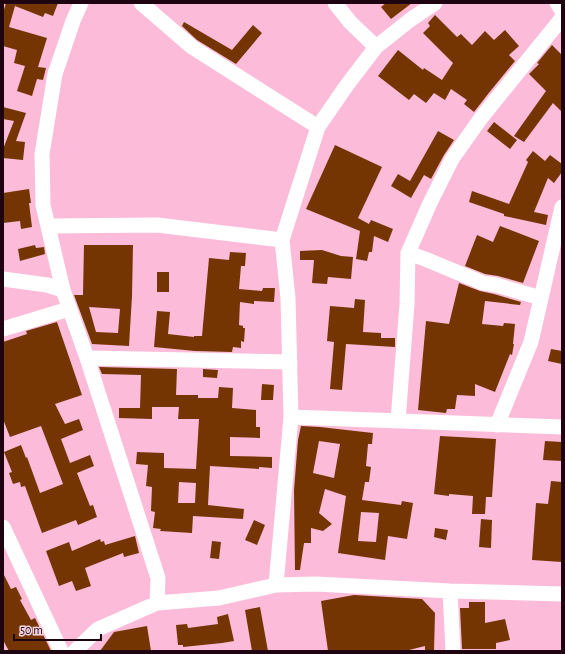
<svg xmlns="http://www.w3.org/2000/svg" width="565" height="654" viewBox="0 0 565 654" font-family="'Alegreya Sans',sans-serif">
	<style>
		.building { fill: #743503; fill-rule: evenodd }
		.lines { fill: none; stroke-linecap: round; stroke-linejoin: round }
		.minor { stroke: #fff; stroke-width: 15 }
	</style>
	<rect width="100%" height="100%" fill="#fcbbd8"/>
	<path class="building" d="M6 3H58L53 16 45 13 43 17 15 6 9 27 47 38 38 67 46 68 43 80 37 79 32 96 17 91 25 66 14 63 17 50 3 46V13Z
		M386 3H412L391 19 381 7Z
		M435 15 457 37 461 34 472 45 485 31 494 40 505 30 519 46 509 55 515 61 488 94 474 112 464 104 467 100 451 89 445 100 434 93 426 103 414 94 409 100 378 76 398 50 423 70 424 68 442 80 453 63 423 33 430 26 428 23Z
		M184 22 232 50 253 25 262 33 236 64 197 40 182 26Z
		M552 45 562 55V112L553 103 524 142 514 136 546 91 529 74 539 64 537 63Z
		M3 107 26 113 16 141 25 142 23 160 3 158V149L14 121 3 119Z
		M494 122 517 140 510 149 487 131Z
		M438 131 454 140 444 155 431 179 424 175 411 198 391 186 398 174 410 181Z
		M335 145 382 167 358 218 369 224 371 220 393 229 388 242 374 236 372 252H369L367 261 356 259 360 231 306 209Z
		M533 151 545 161 550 155 562 164V172L554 183 548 178 534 212 548 215 546 225 504 216V214L469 202 472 191 509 204 528 162 526 160Z
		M29 189 31 203H29L32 227 21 229 20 221 3 223V193Z
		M500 226 539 241 523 283 498 276 485 274 465 266 477 235 493 242Z
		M35 245 36 248 44 247 45 254 20 261 18 249Z
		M84 245H133L132 296 129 346 92 344 74 295H83ZM89 307 120 309 118 333 96 332Z
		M322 250 341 256 353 257 351 279 328 277 327 284 312 283 314 260H300V251Z
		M230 252 246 253 245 266H241L239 289 262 291 263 288H275L274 302 254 301V304L240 302 239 325 243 326V328H245L244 342 241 341V348L233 347 232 352 195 351 154 347 157 311 170 312 168 334 194 337V336H202L209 258 229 260Z
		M157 272H169V292H157Z
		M459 283 480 291 494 294 521 302 520 305 485 301 482 324 503 326 504 323 515 324 513 344H514L512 355 510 354 495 392 475 384V396L457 395 455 409H447L446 413 418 410 426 321 449 324Z
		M355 299 365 300 363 332 381 333V338H395V347L346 344 342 390 330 389 334 342 327 341 330 306 354 308Z
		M57 322 82 395 55 404 65 424 79 419 83 430 61 439 70 463 90 455 94 466 77 473 90 506 93 505 97 517 78 525 76 520 42 533 25 486 21 487 20 482 13 484 9 473 12 472 4 452 21 445 26 458 27 457 40 493 63 484 41 426 10 437 3 419V342L27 334 26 331Z
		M551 349 562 351V364L548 361Z
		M99 367 177 369 176 395H198V398H218L219 387 233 388 232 408 256 410V427H260V438L230 437V456L272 457V468L259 467V469L210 466 208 505 244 509 243 519 193 516 192 533 160 531 161 529 153 528 155 512 151 511 152 487 146 486 148 465 136 464 137 452 164 453V468L196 469 199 419H178L179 407H152V419L119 418V408H140L141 375 102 374ZM179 482 196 483 195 503H178Z
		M203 369 218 370 217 378 203 377Z
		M262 384 274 385 273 400H261Z
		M301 426 320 427 373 433 372 444H368L366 466 371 467 369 482H365L362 500 401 505 402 501 413 503 407 539 388 536 385 560 338 553 346 496 325 489 319 513 332 524 323 531 311 528V543H304L300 570H295L294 490 298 440ZM319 441 340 444 334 478 313 473ZM361 512 379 513 376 542 358 541Z
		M440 436 496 439 492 497H486L485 514H472L473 496 449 494V496L434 494Z
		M545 441 562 442V461L543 460Z
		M551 481 562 482V562L532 560 536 503 548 504Z
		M481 519 492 520 491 548 479 547Z
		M254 520 265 525 257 545 245 540Z
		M435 528 448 530 446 540 434 537Z
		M135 536 139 553 124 557 123 553 85 568 91 586 76 591 72 581 59 586 46 551 69 542 72 551 100 539 101 542 104 541 105 545Z
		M212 541 221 542 219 559 210 558Z
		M3 573 11 589 16 587 22 599 20 600 31 620 35 618 51 651H9L3 640Z
		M354 595 422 599 435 613 434 651H425V646L405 651H328L321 601Z
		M469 602H485V623L505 619 510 640 496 643V649H462L460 608H469Z
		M260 607 268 651H252L245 610Z
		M228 614 234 641 222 643 183 647V645H178L176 625 187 624 188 628 218 624 217 617Z
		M147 626 151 651H100L114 632Z"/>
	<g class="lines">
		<path class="minor" d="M81 3 73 21 55 74 42 154 43 205 63 290 87 358 158 578 157 603
			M141 3 192 47 318 127
			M335 3 350 22 376 47
			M557 3 562 11
			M49 226 157 225 282 240
			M408 253 425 259 483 283 496 285 541 298
			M3 279 47 285 63 290
			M3 329 69 309
			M87 358 290 362
			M291 417 562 427
			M398 421 407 304 408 253 430 203 452 159 481 118 562 18
			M497 425 531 342 562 207
			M3 527 61 651
			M276 585 291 417 288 298 282 240 318 127 347 85 376 47 410 20 435 3
			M450 591 453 651
			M75 651 98 629 157 603 219 598 276 585 316 584 450 591 562 594"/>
	</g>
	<rect width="565" height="654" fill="none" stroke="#1e0411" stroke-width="8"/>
	<path d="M14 634v6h87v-6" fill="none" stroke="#1e0411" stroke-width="2"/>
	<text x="20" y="634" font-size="12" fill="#1e0411" stroke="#f5d3e1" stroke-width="3" paint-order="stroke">50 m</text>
</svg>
